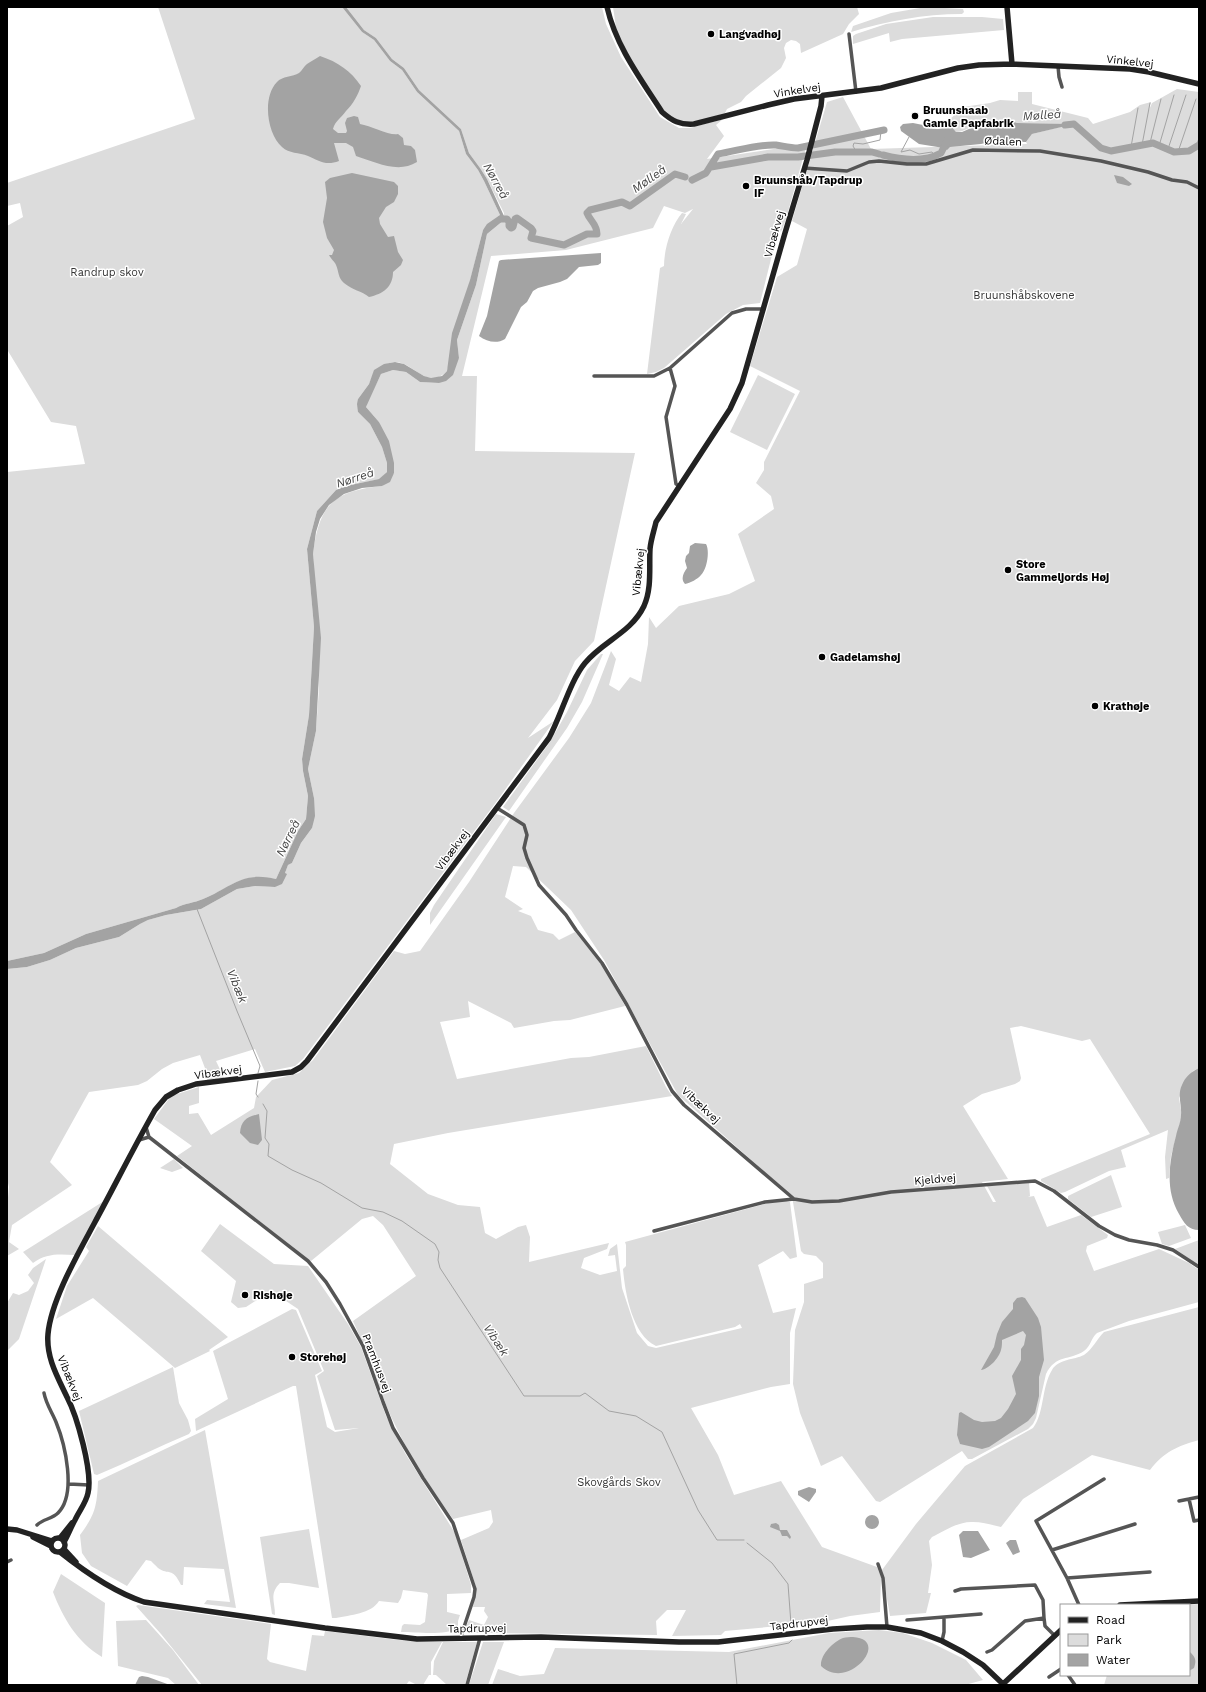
<svg xmlns="http://www.w3.org/2000/svg" width="1206" height="1692" viewBox="0 0 1206 1692" font-family="'Work Sans',sans-serif">
	<style>
		.green { fill: #dcdcdc }
		.water { fill: #a3a3a3 }
		.lines { fill: none; stroke-linecap: round; stroke-linejoin: round }
		.stream { stroke: #a3a3a3; stroke-width: 1 }
		.river { stroke: #a3a3a3; stroke-width: 7 }
		.street { stroke: #555; stroke-width: 3.5 }
		.secondary { stroke: #222; stroke-width: 5.5 }
		.poi-dot { fill: #000; stroke: #fff; stroke-width: 1.5 }
		.labels { text-anchor: middle; stroke-width: 3; stroke-linejoin: round; paint-order: stroke }
		.poi-label { font-size: 11px; font-weight: bold; fill: #000; stroke: #fff; text-anchor: start }
		.street-label { font-size: 11px; fill: #000; stroke: #fff }
		.park-label { font-size: 11px; fill: #333; stroke: #fff }
		.water-label { font-size: 12px; font-style: italic; fill: #444; stroke: #fff }
	</style>
	<rect width="100%" height="100%" fill="#fff"/>
	<path class="green" d="M158 7H342L362 32 374 40 390 61 402 70 417 92 459 131 466 154 478 170 484 181 500 215 483 230 447 371C428 391 414 363 396 362 389 362 380 367 375 370L369 384 358 399V412L370 424 382 447 387 463V472L380 479 346 486 336 490 317 511 307 549 314 627 309 715 302 759 303 771 308 796 306 819 298 831 276 879C241 871 232 888 203 899 194 903 185 903 176 908L86 934 44 953 7 961V472L85 464 76 426 51 422 8 351 7 345V226L23 217 20 203 7 206V183L195 119Z
		M346 7H602L606 24 621 57 660 117 679 128H690L723 119 716 125 724 136 707 159 807 144 786 219 782 230 777 235 760 303 743 305 726 314 664 368 656 372 647 374 660 268 664 266C664 249 671 226 682 213L686 214 681 224 693 209 685 213 664 206 653 228 566 250 491 256 462 376H477L475 451 635 453 594 641 575 661 557 700 528 738 554 721 497 801 303 1059 295 1066 265 1072 255 1049 216 1061 224 1078 207 1080 208 1076 200 1055 173 1063 162 1069 147 1081 138 1085 89 1092 50 1162 72 1185 12 1225 9 1242 19 1249 7 1256V1208L9 1187 7 1179V969L27 967 50 960 76 948 119 937 140 924 148 920 166 915 201 909 237 889 255 886 275 887 285 873 288 865 292 863 301 843 312 828 314 798 308 769 316 731 319 688 313 554C319 505 333 491 382 486L394 473 379 422 366 407 367 403 381 374 393 370 406 372 420 382 439 383 459 358 457 340 476 285 487 234 504 220V213L487 179 480 168 469 153 461 129 419 90 404 68 392 59 376 38 364 30Z
		M613 7H857L859 14 849 24 843 34 801 53 800 44 796 41 791 40 786 43 784 48 786 58 781 68 746 96 741 102 727 109 725 113 696 122H682L668 115 659 104 618 41Z
		M926 7 963 9 964 12 962 14C923 14 888 21 851 32L853 26 891 13Z
		M933 17H982L1003 19 1004 30 902 39 890 42 889 33 853 44V36L856 34 886 24Z
		M1177 89 1199 92V1068L1193 1071 1179 1098 1182 1116 1171 1156 1169 1178 1166 1179 1165 1157 1168 1130 1121 1150 1126 1167 1109 1171 1065 1192 1061 1193 1041 1181V1179L1150 1134 1090 1039 1082 1041 1021 1026 1010 1028 1021 1078 1020 1081 1015 1084 982 1094 963 1106 1008 1179 982 1182 993 1202H996L987 1186 1029 1183 1030 1196 1028 1197 1034 1196 1047 1227 1081 1215 1108 1235 1107 1238 1087 1246 1086 1251 1094 1271 1159 1249 1189 1263 1199 1270V1302L1129 1321 1097 1333C1091 1338 1091 1346 1084 1351 1069 1361 1056 1354 1046 1374L1036 1418 1033 1424 1028 1429 972 1459H968L962 1451 880 1502 876 1501 842 1456 821 1466 800 1413 793 1384 795 1330 804 1302V1284L823 1278V1263L816 1256 804 1254 801 1251 792 1196 678 1095 604 960 571 910 526 867 513 866 505 897 523 909 518 911 531 916 538 930 553 934 559 940 575 932 602 964 625 1006 570 1020 554 1021 514 1028 511 1023 468 1001 470 1017 440 1022 457 1079 571 1058 589 1057 646 1046 666 1087 672 1096 448 1133 394 1144 390 1164 428 1194 458 1205 480 1207 485 1233 496 1239 518 1227 526 1225 530 1237 529 1262 609 1243 607 1249 584 1258 581 1268 600 1275 617 1271 615 1255 608 1256 610 1249 617 1244 622 1288 637 1333 648 1346 656 1348 742 1328 740 1324 735 1327 656 1346C632 1335 625 1292 623 1269L626 1266V1245L625 1242 772 1202 786 1201 790 1202 797 1257 790 1259 783 1251 758 1265 773 1313 796 1308 790 1333V1384L771 1387 691 1408 718 1455 734 1495 781 1481 822 1547 877 1567 881 1577 880 1612 850 1616 823 1622 725 1631 721 1635 672 1636 686 1610H667L656 1621 657 1635 478 1633 464 1631 469 1620 484 1625 488 1617 484 1611 485 1607H473L476 1587 461 1540 489 1528 493 1522 491 1510 453 1519C433 1491 413 1462 398 1431 380 1396 370 1357 353 1321L416 1276 383 1225 373 1216 362 1219 311 1261 306 1258 177 1156 192 1146 154 1119 171 1096 199 1087V1103L189 1106V1114L198 1113 211 1135 254 1108 256 1097 272 1080 299 1073 313 1060 394 951 405 954 420 951 469 882 514 813 569 738 591 703 611 651 616 659 609 685 619 691 630 677 641 682 648 644 649 617 656 628 679 606 729 594 755 581 738 534 774 509 771 496 756 483 764 470V462L800 391 750 366 777 277 797 265 807 229 792 221 827 102 843 97 871 149 1027 144 1026 142 1032 134 1072 124 1017 123 1009 120C994 127 990 122 977 125 969 127 964 132 956 132L947 122 963 107 990 103 1000 100 1018 101V92H1032V104L1088 118 1093 124 1130 112 1140 105 1151 102 1149 110 1152 103Z
		M758 375 795 394 767 450 730 432Z
		M601 654H603L582 702 567 728 509 811 503 807 550 742 567 712 587 670Z
		M496 814 506 817 430 925V913L434 905Z
		M174 1159 183 1168 172 1172 160 1168Z
		M1111 1175 1122 1207 1091 1217 1068 1199V1196Z
		M104 1201 75 1255C59 1254 46 1253 33 1263L23 1252Z
		M220 1224 274 1264 308 1266 348 1324 361 1347 386 1416 405 1453 455 1533 471 1585V1593L447 1594V1612L460 1615 458 1621V1628C446 1636 416 1632 401 1632L402 1626 404 1624 420 1625 425 1622 428 1595 427 1593 403 1590 401 1598 398 1603 379 1601C371 1614 350 1615 336 1618H332L296 1386H293L196 1431 195 1419 228 1399 213 1351 292 1309 296 1310 322 1371 315 1375 327 1427 335 1432 359 1428 335 1430 317 1376 324 1371 298 1309 271 1291 246 1307 238 1308 231 1302 236 1281 201 1251Z
		M1185 1225 1191 1238 1169 1246 1162 1244 1158 1232Z
		M98 1226 228 1337 209 1350 210 1351 175 1368 93 1298 56 1319 67 1286 89 1251 86 1247Z
		M1199 1240V1266L1175 1249Z
		M46 1259 19 1339 7 1351V1303L13 1293 19 1295 28 1291 34 1283 28 1275 33 1268Z
		M1199 1307V1440C1177 1446 1164 1452 1150 1470L1092 1455 1023 1499 1001 1527C992 1525 982 1522 973 1522 959 1521 944 1531 932 1537L929 1541 932 1565 928 1593H931L926 1613 890 1616 882 1570 916 1524 965 1466 1033 1428C1045 1412 1041 1388 1052 1370 1058 1359 1074 1360 1084 1355 1092 1350 1097 1339 1104 1332Z
		M173 1367 179 1403 188 1420 191 1431 189 1434C158 1447 128 1462 97 1475L94 1474 79 1411Z
		M205 1430 236 1608 204 1604 207 1600 230 1602 224 1569 184 1567 183 1585H181C172 1566 169 1576 158 1568 156 1566 153 1563 151 1561L146 1560 127 1586 91 1566 82 1553 80 1535C95 1515 97 1506 98 1481Z
		M309 1529 319 1588 289 1583H280C269 1594 275 1602 275 1615L272 1614 260 1537Z
		M61 1574 105 1603 102 1657C77 1642 63 1618 53 1592Z
		M1198 1604 1199 1685H1104L1107 1675H1189V1605H1186Z
		M138 1605 271 1624 267 1659 270 1662 306 1671 312 1635 324 1636 325 1631 398 1640 442 1642 431 1662V1675H429L423 1685H417L409 1681 406 1685H202L161 1634 136 1606Z
		M146 1620 173 1650 199 1685H176L168 1678 118 1666 116 1621Z
		M879 1630 903 1633 932 1643 966 1660 983 1680 965 1685H492L498 1669 520 1676 544 1674 555 1648 729 1652 829 1633Z
		M443 1642H477L465 1685H447L436 1675H433L434 1661Z
		M483 1642H504L488 1685H469Z"/>
	<path class="water" d="M342 7H346L364 30 376 38 392 59 404 68 419 90 461 129 469 153 480 168 487 179 504 216V220L487 234 476 285 457 340 459 358 453 375 446 381 439 383 420 382 406 372 393 370 381 374 366 407 379 422 389 441 394 463V473L390 482 382 486 362 488 344 494 329 505 320 519 316 532 313 554 321 638 316 731 308 769 314 798 315 816 312 828 301 843 292 863 288 865 285 873 287 874 282 884 275 887 255 886 237 889 201 909 166 915 148 920 140 924 119 937 76 948 50 960 27 967 7 969V961L44 953 86 934 176 908C185 903 194 903 203 899 232 887 241 871 276 879L298 831 306 819 308 796 303 771 302 759 309 715 314 627 307 549 317 511 336 490 346 486 379 479 387 472V463L382 447 370 424 358 412 357 404 358 399 369 384 374 370 384 364 395 362 404 364 424 376 431 378 442 376 447 371 452 333 470 280 483 230 487 224 500 215 484 181 478 170 466 154 459 131 417 92 402 70 390 61 374 40 362 32Z
		M320 56C338 62 351 71 361 86 358 95 353 104 346 111 341 118 335 121 333 129L338 133H346L347 131 345 123 347 118 354 116 358 117 360 124C371 126 390 136 398 134L403 138 404 145 411 146 415 150 417 162C398 174 375 162 356 156L353 147 346 143H334L339 161C326 166 319 161 308 156 299 152 289 154 282 147 267 134 262 97 277 82 282 76 293 77 299 73 302 71 304 66 307 64 311 61 316 59 320 56Z
		M1009 120 1017 123 1074 124 1032 134 1026 142 993 141 981 144 950 147 947 150 944 148 919 144 901 131 900 127 903 124 913 123 923 125 924 128 938 129 951 126 956 132H962L978 125H999Z
		M352 173 394 182 398 186V194L394 202 386 207 379 218 380 224 388 237 394 236 398 252 403 260 401 265 393 272C393 287 383 294 369 297 362 291 352 290 344 283 338 278 339 272 336 265 335 262 331 259 329 255H332L334 250 327 238 323 222 327 198 325 182 330 178Z
		M1114 175 1123 177 1132 184 1129 186 1117 183Z
		M601 253V263L598 265 579 267 567 279 560 282 538 288 533 291 527 302 521 307 505 339C497 344 487 342 479 336L487 316 499 261 501 260Z
		M695 543 706 544C710 551 707 569 701 575 698 579 690 583 685 584 680 579 684 572 687 568L685 561 686 556 689 553 690 546Z
		M1199 1068V1230C1188 1230 1184 1223 1179 1214 1165 1190 1169 1162 1176 1136 1177 1130 1181 1122 1181 1115 1182 1105 1177 1095 1182 1085 1185 1077 1191 1072 1199 1068Z
		M259 1114 262 1140 258 1145 250 1143 240 1133C241 1120 247 1117 259 1114Z
		M1022 1297 1025 1298 1038 1318 1041 1327 1044 1360 1039 1377V1396L1035 1413 1028 1421 989 1447 982 1449 960 1444 957 1435 959 1413 961 1412 974 1420 982 1422 995 1421 1001 1418 1008 1409 1016 1394 1012 1376 1021 1360V1349L1024 1345 1026 1335 1023 1331 1002 1340C1002 1343 1002 1347 1001 1350 999 1358 989 1369 981 1370L994 1347 997 1334 1002 1322 1013 1309V1303L1017 1298Z
		M809 1487 816 1489V1492L809 1502 798 1495V1491Z
		M865 1522a7 7 0 1 1 14 0a7 7 0 1 1-14 0Z
		M776 1523 779 1525 780 1530H787L791 1537 790 1539 787 1536H782L780 1531 770 1527 771 1524Z
		M963 1531H978L990 1550 971 1558 963 1557 959 1535Z
		M1010 1540H1016L1020 1552 1013 1555 1006 1543Z
		M853 1637C892 1639 848 1692 821 1666 820 1655 833 1642 843 1638 846 1637 850 1637 853 1637Z
		M1189 1651C1195 1657 1197 1659 1194 1668L1189 1671Z
		M142 1676 148 1677 170 1685H135L139 1677Z"/>
	<g class="lines">
		<path class="stream" d="M909 137 901 152 910 150 919 154 932 152 935 156
			M1150 143 1161 99
			M1142 145 1150 103
			M1159 146 1174 95
			M1131 147 1138 108
			M1196 147 1199 138
			M1168 149 1186 95
			M1178 152 1196 99
			M857 153 853 146 854 143 863 144 880 140 881 131
			M197 909 237 1011 260 1066 258 1073
			M258 1081 256 1094 258 1097
			M263 1104 267 1111 265 1138 269 1144 268 1156 292 1170 321 1183 362 1208 383 1212 402 1221 435 1244 439 1252 438 1260 440 1268 524 1396H580L585 1393 609 1411 636 1416 662 1432 698 1510 717 1540H744
			M747 1543 772 1563 788 1584 791 1624
			M737 1685 734 1654 789 1643 792 1640"/>
		<path class="river" d="M1065 125 1074 124 1101 148 1111 151 1153 143 1174 152 1189 151 1199 145
			M883 155C902 160 923 163 941 153L948 139
			M711 167 768 157H798L835 152H872L879 154
			M692 180 706 173 718 154C737 151 757 144 776 145 783 146 790 148 798 148L884 130
			M501 219H507L509 222V226L511 228 513 227 515 219 517 218 531 228 533 231 531 238 564 245 587 234H597C597 224 590 221 587 213L590 210 622 202 630 206 675 174 685 177"/>
		<path class="street" d="M849 34 856 92
			M1058 66 1059 77 1062 87
			M804 168 847 171 869 162 879 161 907 164H926L973 150 1040 151 1101 161 1148 172 1172 180 1187 182 1199 188
			M670 368 675 386 666 417 676 484 680 486
			M594 376H654L670 368 732 313 746 309H764
			M497 808 524 825 527 835 524 848 527 858 539 885 566 915 576 930 602 963 627 1005 672 1091 684 1105 794 1199
			M146 1127 149 1137 308 1261 326 1282 340 1304 363 1346 383 1402 393 1428 423 1478 453 1523 475 1589 474 1597 460 1639
			M139 1140 149 1137
			M654 1231 765 1202 794 1199 812 1202 839 1201 891 1192 1035 1181 1054 1191 1099 1226 1115 1235 1129 1240 1157 1245 1173 1250 1199 1267
			M69 1484 89 1485
			M1189 1499 1194 1521 1199 1520
			M1179 1501 1199 1497
			M37 1525C43 1519 52 1519 58 1513 77 1494 65 1444 56 1422 52 1412 46 1404 44 1393
			M1052 1550 1135 1524
			M7 1562 11 1560
			M878 1564 883 1578 887 1627
			M1067 1578 1150 1572
			M955 1591 961 1589 1035 1585 1043 1600 1044 1618
			M1079 1605 1067 1578 1036 1521 1104 1479
			M907 1620 981 1614
			M942 1641 944 1632V1618
			M987 1652 992 1650 1025 1621 1044 1618 1045 1626 1055 1636
			M1068 1675 1075 1685
			M1049 1677 1061 1669
			M467 1685 480 1638"/>
		<path class="secondary" d="M607 7C616 46 640 78 662 112 672 121 680 125 694 124L768 105 794 99 881 88 958 68 979 65 1012 64 1130 69 1149 72 1199 84
			M1007 7 1012 64
			M7 1529 17 1530 52 1541
			M33 1537 51 1546
			M51 1545a7 7 0 1 1 14 0a7 7 0 1 1-14 0Z
			M60 1538 72 1523
			M64 1542C68 1535 71 1527 75 1520 79 1511 86 1503 88 1493 93 1472 77 1416 67 1397 57 1376 46 1357 48 1334 51 1300 79 1252 95 1222 115 1185 134 1147 155 1110L166 1097 178 1090 196 1084 292 1072 301 1067 307 1061 549 738C561 716 570 681 585 663 603 641 631 633 644 606 652 588 649 568 650 549 651 539 654 531 656 522L730 409 742 383 785 233 807 160 821 106 822 96
			M64 1549 76 1562
			M60 1552C85 1572 114 1592 144 1602L325 1628 417 1639 541 1637 679 1642H718L833 1629 867 1627H887L921 1633 942 1641 963 1652 983 1665 1004 1685
			M1120 1605 1199 1601
			M1003 1684 1061 1630"/>
	</g>
	<g class="poi-dot">
		<circle cx="711" cy="34" r="4"/>
		<circle cx="915" cy="116" r="4"/>
		<circle cx="746" cy="186" r="4"/>
		<circle cx="1008" cy="570" r="4"/>
		<circle cx="822" cy="657" r="4"/>
		<circle cx="1095" cy="706" r="4"/>
		<circle cx="245" cy="1295" r="4"/>
		<circle cx="292" cy="1357" r="4"/>
	</g>
	<g class="labels">
		<g class="poi-label">
			<text x="719" y="38">Langvadhøj</text>
			<text x="923" y="114">Bruunshaab<tspan x="923" dy="13">Gamle Papfabrik</tspan></text>
			<text x="754" y="184">Bruunshåb/Tapdrup<tspan x="754" dy="13">IF</tspan></text>
			<text x="1016" y="568">Store<tspan x="1016" dy="13">Gammeljords Høj</tspan></text>
			<text x="830" y="661">Gadelamshøj</text>
			<text x="1103" y="710">Krathøje</text>
			<text x="253" y="1299">Rishøje</text>
			<text x="300" y="1361">Storehøj</text>
		</g>
		<g class="street-label">
			<text transform="translate(1130 61) rotate(6)" y="4">Vinkelvej</text>
			<text transform="translate(797 90) rotate(-9)" y="4">Vinkelvej</text>
			<text transform="translate(1003 141) rotate(2)" y="4">Ødalen</text>
			<text transform="translate(774 234) rotate(-74)" y="4">Vibækvej</text>
			<text transform="translate(638 572) rotate(-84)" y="4">Vibækvej</text>
			<text transform="translate(452 850) rotate(-53)" y="4">Vibækvej</text>
			<text transform="translate(218 1072) rotate(-8)" y="4">Vibækvej</text>
			<text transform="translate(701 1105) rotate(43)" y="4">Vibækvej</text>
			<text transform="translate(935 1179) rotate(-5)" y="4">Kjeldvej</text>
			<text transform="translate(377 1363) rotate(69)" y="4">Pramhusvej</text>
			<text transform="translate(70 1378) rotate(68)" y="4">Vibækvej</text>
			<text transform="translate(799 1623) rotate(-7)" y="4">Tapdrupvej</text>
			<text transform="translate(477 1628) rotate(-1)" y="4">Tapdrupvej</text>
		</g>
		<g class="park-label">
			<text x="107" y="276">Randrup skov</text>
			<text x="1024" y="299">Bruunshåbskovene</text>
			<text x="619" y="1486">Skovgårds Skov</text>
		</g>
		<g class="water-label">
			<text transform="translate(1042 115) rotate(-4)" y="4">Mølleå</text>
			<text transform="translate(649 179) rotate(-35)" y="4">Mølleå</text>
			<text transform="translate(496 181) rotate(61)" y="4">Nørreå</text>
			<text transform="translate(355 478) rotate(-18)" y="4">Nørreå</text>
			<text transform="translate(288 838) rotate(-64)" y="4">Nørreå</text>
			<text transform="translate(237 986) rotate(68)" y="4">Vibæk</text>
			<text transform="translate(496 1340) rotate(57)" y="4">Vibæk</text>
		</g>
	</g>
	<rect width="1206" height="1692" fill="none" stroke="#000000" stroke-width="16"/>
	<rect x="1060" y="1604" width="130" height="72" fill="#ffffff" stroke="#999999"/>
	<rect x="1068" y="1617" width="20" height="6" fill="#222222" stroke="#999999"/>
	<text x="1096" y="1624" font-size="12" fill="#000000">Road</text>
	<rect x="1068" y="1634" width="20" height="12" fill="#dcdcdc" stroke="#999999"/>
	<text x="1096" y="1644" font-size="12" fill="#000000">Park</text>
	<rect x="1068" y="1654" width="20" height="12" fill="#a3a3a3" stroke="#999999"/>
	<text x="1096" y="1664" font-size="12" fill="#000000">Water</text>
</svg>
